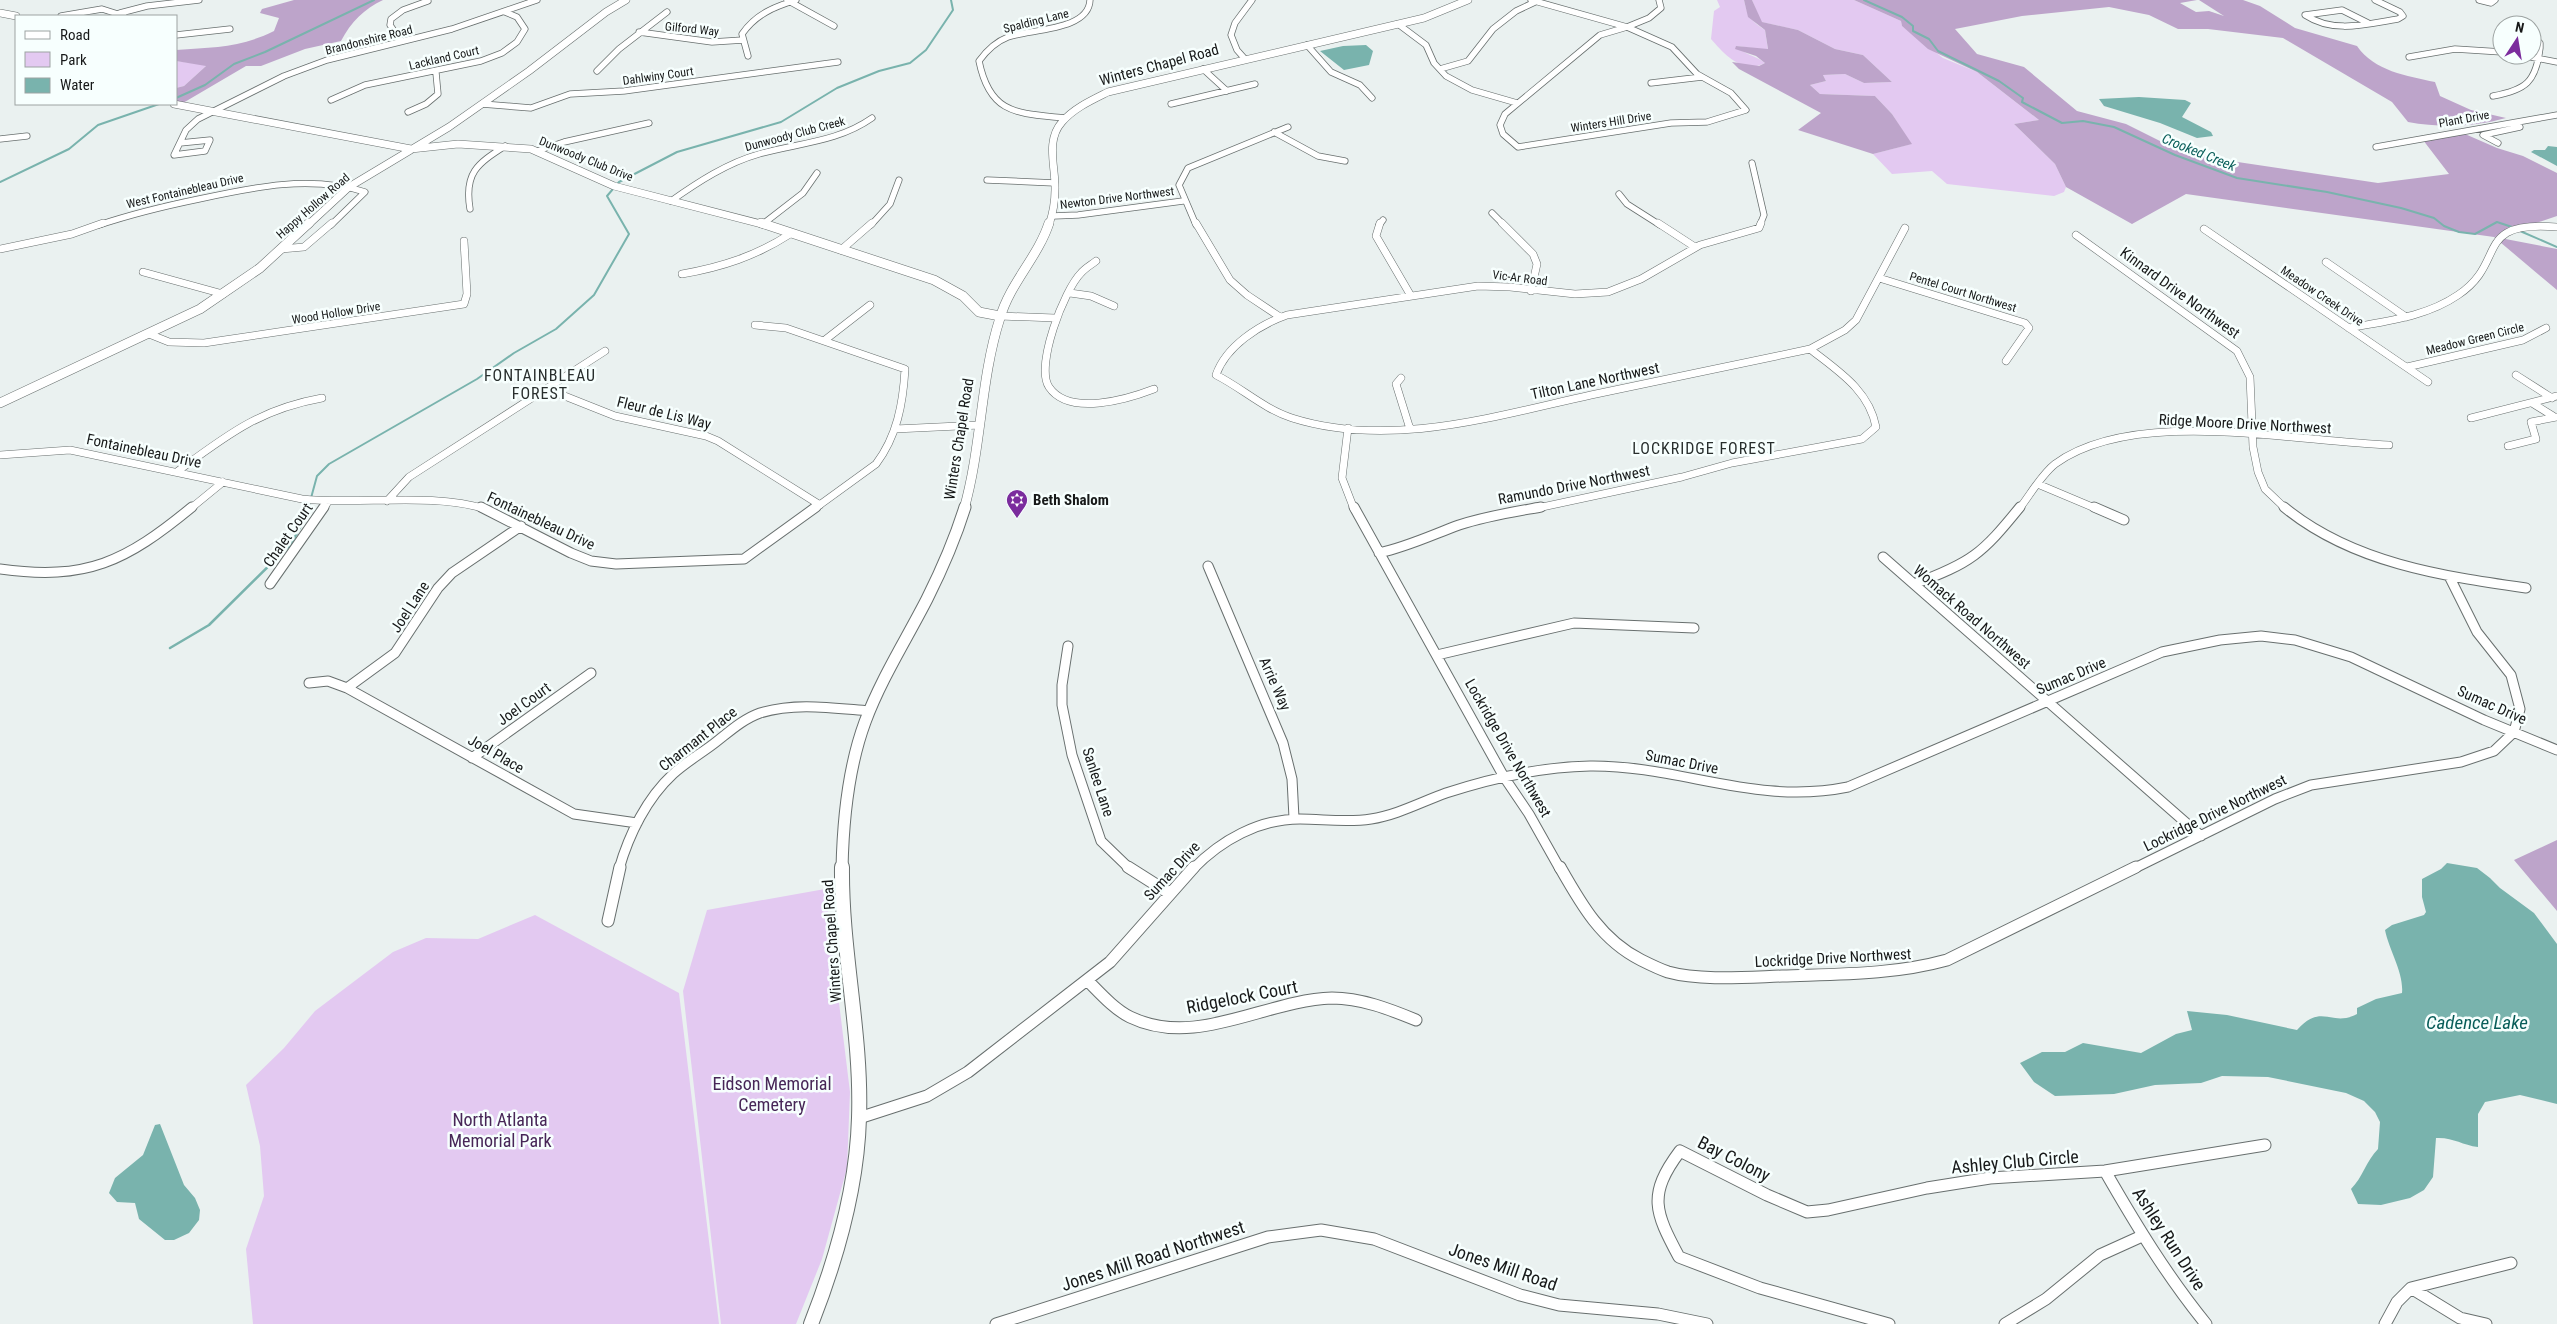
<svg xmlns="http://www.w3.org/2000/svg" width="2557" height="1324" viewBox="0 0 2557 1324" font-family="'Roboto Condensed',sans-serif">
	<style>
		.green { fill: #e3c9f1 }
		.forest { fill: #bda4ca }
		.water { fill: #79b3ad }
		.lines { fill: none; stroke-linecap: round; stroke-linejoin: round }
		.stream-far1 { stroke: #79b3ad; stroke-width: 2 }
		.stream { stroke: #79b3ad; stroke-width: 2.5 }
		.minor-far3-casing { stroke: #686f6e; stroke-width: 7 }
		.minor-far2-casing { stroke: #686f6e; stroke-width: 8 }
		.minor-far1-casing { stroke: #686f6e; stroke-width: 11 }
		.minor-casing { stroke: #686f6e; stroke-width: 13 }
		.tertiary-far3-casing { stroke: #686f6e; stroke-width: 8 }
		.tertiary-far2-casing { stroke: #686f6e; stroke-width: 10 }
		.tertiary-far1-casing { stroke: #686f6e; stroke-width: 13 }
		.tertiary-casing { stroke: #686f6e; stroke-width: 16 }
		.minor-far3 { stroke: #fff; stroke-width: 5.5 }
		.minor-far2 { stroke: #fff; stroke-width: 7 }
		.minor-far1 { stroke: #fff; stroke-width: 9 }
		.minor { stroke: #fff; stroke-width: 11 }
		.tertiary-far3 { stroke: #fff; stroke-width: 7 }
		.tertiary-far2 { stroke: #fff; stroke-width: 9 }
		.tertiary-far1 { stroke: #fff; stroke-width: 11 }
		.tertiary { stroke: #fff; stroke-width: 14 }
		.labels { text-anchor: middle; stroke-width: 5; stroke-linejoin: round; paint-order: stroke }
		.far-street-label { font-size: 12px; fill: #171919; stroke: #f7fffe }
		.far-water-label { font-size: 14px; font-style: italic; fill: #085d59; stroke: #f7fffe }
		.street-label { font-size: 15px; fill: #171919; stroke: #f7fffe }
		.poi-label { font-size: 15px; font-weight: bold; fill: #171919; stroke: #f7fffe; text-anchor: start }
		.neighbourhood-label { font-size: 16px; letter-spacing: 1px; fill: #282e2d; stroke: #f7fffe }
		.near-street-label { font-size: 18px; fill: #171919; stroke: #f7fffe }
		.near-park-label { font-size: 18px; fill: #472657; stroke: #f7fffe }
		.near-water-label { font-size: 19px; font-style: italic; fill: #085d59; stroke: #f7fffe }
	</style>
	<rect width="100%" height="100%" fill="#eaf1f0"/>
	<path class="green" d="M1717 0H1744C1748 17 1750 20 1765 30L1768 50 1736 46C1745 55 1755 55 1765 63 1743 75 1724 54 1711 39L1714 11 1720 7Z
		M1752 0H1854L1901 21 1902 26 1943 58 1977 72 2039 120 2014 124 2055 164 2066 187 2064 192 2054 196 1947 184 1932 171 1892 174 1873 154 1911 144 1892 114 1875 96 1820 94 1810 85 1826 81 1823 75 1845 74 1864 83 1892 82 1863 55 1835 49 1798 30 1761 22Z
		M176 61 207 65 184 86 176 88Z
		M825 889 850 1092 847 1168 822 1259 796 1324H721L683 991 707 910Z
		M535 915 679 993 719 1324H253L246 1249 264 1196 260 1146 246 1085 284 1048 315 1011 393 952 426 938 478 939Z"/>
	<path class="forest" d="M294 0H383C364 9 351 22 341 41L305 49 261 66H246L183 103 176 101V88L184 86 206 66 176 61V50C214 47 240 48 274 31L279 18 260 13 262 9Z
		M1744 0H1752L1762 22 1798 30 1835 49 1863 55 1892 82 1864 83 1845 74 1823 75 1826 81 1810 85 1820 94 1875 96 1892 114 1912 144 1873 154 1798 130 1821 113 1739 69 1732 62 1759 66 1765 63 1756 56 1735 49 1736 46 1768 49 1765 30 1748 17Z
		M1854 0H2197L2180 3 2196 12 2209 11 2224 16 2199 0H2243L2260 6 2295 28 2357 46C2374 71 2407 76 2435 82L2440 96 2471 110 2506 118C2474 127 2441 128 2408 122L2392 102 2283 38 2208 29H2178L2149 15 2109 7 2022 16 1955 29 1977 54 2024 67 2077 111 2126 124 2166 144 2231 161 2378 183 2449 174 2423 140 2465 134 2497 148 2523 156 2557 173V216L2495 237 2557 249V290L2494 237 2186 194 2132 224 2066 187 2055 164 2014 124 2039 120 1977 72 1928 49 1902 26 1901 21Z
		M2557 840V911L2514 860Z"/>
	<path class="water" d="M1366 45 1373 51 1369 65 1344 70 1320 51 1343 46Z
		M2139 97 2185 100 2191 103 2182 117 2211 132 2213 136 2197 138 2160 123 2104 106 2099 99Z
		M2548 146 2557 147V166L2531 152 2534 150H2545Z
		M2447 863 2477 868 2490 878 2500 888 2534 913 2557 944V1104L2520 1095 2485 1102 2478 1114V1147C2462 1145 2453 1137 2436 1138L2433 1177 2424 1190 2410 1198 2381 1205 2358 1204 2351 1189C2363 1177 2366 1161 2378 1149L2380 1122 2375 1112 2364 1101 2346 1093 2268 1077 2222 1076 2201 1083 2155 1085 2114 1094 2055 1096 2034 1082 2020 1063 2042 1052H2065L2083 1043 2141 1053 2176 1034 2192 1030 2187 1011 2227 1015 2297 1030C2322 1002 2331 1028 2357 1014V1008L2376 999 2402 993C2404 973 2389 950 2385 930L2392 925 2424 915 2426 912 2422 897V879L2441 869Z
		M160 1124 184 1185 195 1198 200 1210 199 1220 189 1233 174 1240H165L139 1219 135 1203 117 1202 109 1193 115 1178 143 1155 155 1125Z"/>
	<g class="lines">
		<path class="stream-far1" d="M1864 0 1902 17 1913 26V31L1929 39 1938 51 1999 81 2023 98 2022 102 2062 123 2083 121 2114 127 2175 155 2237 178 2327 192 2401 208 2434 218 2444 226 2459 232 2475 234 2497 222 2515 228
			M176 98 205 85 234 64 265 52 374 0
			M0 182 69 149 98 125 159 104
			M2520 231 2557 247
			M308 509 317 476 329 464 477 379 514 353 556 329 594 295 629 234 607 196 619 182 677 152 781 122 837 88 879 71 910 63 926 50 953 10 951 0"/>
		<path class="stream" d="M170 648 209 625 291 544 306 517 309 507"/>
		<g class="minor-far3-casing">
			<path id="minor-far3" d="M787 0 834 26
				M1531 0 1627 27
				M2479 0 2491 3 2495 0
				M120 13 147 6 199 0
				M61 16 102 9 124 16
				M2368 23 2342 10 2305 15C2334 34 2366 24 2398 19L2403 16 2400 12 2375 0
				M1398 24 1426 45 1434 63 1446 76 1472 90 1517 103
				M1627 27 1672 47 1697 74 1731 93 1746 110 1707 122 1671 123 1518 147 1503 134 1500 125 1505 114 1600 35Z
				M1627 27 1649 18 1661 8 1659 0
				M639 32 712 42 743 40
				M176 35 230 29
				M401 41 390 25 391 19 403 10 428 1
				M1307 45 1331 72 1360 85 1372 98
				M2520 55 2557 62
				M748 56 742 34C756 14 774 7 796 0
				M2409 57 2455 49 2502 52
				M1245 59 1237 50 1231 35 1235 23 1252 0
				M1203 69 1227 91
				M1440 69 1468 61 1493 29 1516 11 1535 2
				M597 71 619 49 667 12
				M1651 83 1702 77
				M2493 96C2526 90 2536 82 2540 48V43L2532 37
				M331 100 365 85 481 61 502 53 517 42 525 29 517 17 505 12
				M482 104 531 108 570 94 624 91 838 62
				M1171 104 1255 84
				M408 112 426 104 438 94 436 73
				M1065 118C1017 113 990 115 979 61 987 50 995 42 1008 37 1030 29 1089 31 1090 0
				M1274 132 1318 156 1345 161
				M0 139 27 136
				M180 143 210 140 205 151 174 155 186 130 198 119 284 76 327 60 452 29 537 0
				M2498 143 2483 135 2520 127
				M2376 147 2557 115
				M537 151 564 142 649 123
				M1752 163 1764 215 1760 225
				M987 180 1055 183
				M1619 194 1627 204 1660 225
				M671 201C698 182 727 163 759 154 798 143 838 142 872 118
				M470 209C464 173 477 164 505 146
				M1492 213 1504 225
				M1053 216 1078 215 1183 201
				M763 224 803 193 817 173
				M99 225C132 214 165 206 199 199 254 187 310 175 365 192L331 225
				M871 225 890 204 899 180
				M1196 225 1179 185 1188 168 1288 127
				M1379 225 1383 220"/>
		</g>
		<g class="minor-far2-casing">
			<path id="minor-far2" d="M1196 223 1230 280 1247 295 1280 317
				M1380 223 1376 236 1411 296
				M1502 223 1533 254 1537 264 1531 291
				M1658 223 1695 247
				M1761 223 1759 228 1700 245 1641 279 1608 292 1575 294 1510 287 1478 286 1287 315C1259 325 1226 346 1216 375 1242 388 1264 409 1292 418 1390 449 1495 416 1591 395 1664 380 1737 364 1810 349L1845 330 1856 320 1905 228
				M2204 229 2428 382
				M2076 235 2237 351 2250 377 2253 447 2258 472 2265 489 2286 509
				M0 249 72 234 103 223
				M281 249 304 247 332 223
				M841 250 872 223
				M1096 261C1091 265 1085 268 1081 273 1064 290 1035 366 1049 387 1069 417 1128 399 1154 389
				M2326 262 2406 317
				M143 272 223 294
				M682 274C722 267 756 256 790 234
				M1879 278 2025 323 2029 328 2006 361
				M1070 293 1091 296 1114 306
				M1000 316 1055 318
				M755 325 786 328 905 369C903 404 897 436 876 464L814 509
				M2349 328C2386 321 2426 317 2458 295 2508 262 2472 220 2557 227
				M149 334 169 342 204 343 464 304 467 294 464 241
				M825 340 870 305
				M2407 367 2523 340 2546 328
				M2516 375 2552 398
				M1401 378 1396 384 1410 429
				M547 389 615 416 706 436 718 441 820 505
				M2532 403 2553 416
				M2471 418 2557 396
				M1348 428 1342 478 1354 509
				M895 429 980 425
				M2508 446 2536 439 2531 422 2557 417
				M0 455 70 450 302 499C358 505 434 492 485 509
				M178 471C227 435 260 409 322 398
				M2040 485 2097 509
				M387 501 409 477 605 351
				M190 509 223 482
				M323 509 328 502
				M1533 509 1682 477 1732 463 1862 439 1876 427C1869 390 1838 371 1810 349
				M2019 509C2030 495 2041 475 2055 464 2135 406 2295 442 2389 445"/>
		</g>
		<g class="minor-far1-casing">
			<path id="minor-far1" d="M481 507 571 553 591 561 616 564 744 559 816 507
				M1354 507 1504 777 1529 814 1560 869
				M2094 507 2124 520
				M2284 507C2352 563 2442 576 2526 588
				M1379 553C1407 547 1432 535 1459 525 1486 516 1513 512 1541 507
				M1883 557 2201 836
				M1208 566 1283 743 1292 779 1294 818
				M0 569C87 581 125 562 192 507
				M270 584 324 507
				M1914 584C1971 563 1982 554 2020 507
				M1068 646 1062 685V705L1072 755 1101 841 1130 869
				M1437 655 1574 623 1694 628
				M309 683 328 681 347 688 574 814 637 823
				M347 688 395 653 438 588 452 573 521 526
				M472 758 591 673
				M619 869C629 834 647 798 673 774 686 762 702 753 716 742 729 732 743 719 760 713 795 702 833 708 869 711
				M1193 869C1221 840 1259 819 1300 819 1323 819 1347 823 1371 819 1397 815 1421 802 1446 793 1492 778 1541 767 1590 766 1680 765 1755 806 1848 787L2162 652 2220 640 2261 636 2295 640 2351 657 2484 720 2557 750
				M2133 869 2275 799 2311 785 2461 762 2494 751 2514 732 2520 709 2511 675 2477 632 2450 578"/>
		</g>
		<g class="minor-casing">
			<path id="minor" d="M1128 867 1169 893
				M1560 867C1581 904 1601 940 1641 960 1649 964 1659 969 1668 972 1700 981 1749 977 1782 976 1837 974 1893 975 1947 960L2136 867
				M608 921 620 867
				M1087 980C1100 993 1114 1009 1130 1017 1196 1049 1265 1000 1332 998 1361 998 1389 1009 1416 1020
				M859 1118 927 1096 968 1072 1110 962 1194 867
				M2105 1171C2136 1225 2167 1276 2206 1324
				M2411 1288 2460 1318 2486 1324
				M996 1324 1268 1237 1321 1230 1374 1239 1520 1295 1559 1305 1658 1314 1707 1324
				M1889 1324 1760 1288 1679 1257C1655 1212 1647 1195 1680 1151L1767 1195 1807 1212 1828 1210 1927 1188 1990 1178 2105 1171 2265 1145
				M2005 1324 2046 1299 2100 1255 2142 1236
				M2385 1324 2397 1302 2411 1288 2511 1263"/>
		</g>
		<g class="tertiary-far3-casing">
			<path id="tertiary-far3" d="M0 13 16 16
				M174 104 411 149 458 144 531 149 614 186 765 225
				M308 225 349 187 449 127 529 71 606 12 626 0
				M1049 225C1053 213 1055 203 1055 190 1056 168 1045 141 1062 122 1074 108 1092 100 1108 92L1424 18 1468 0"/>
		</g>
		<g class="tertiary-far2-casing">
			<path id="tertiary-far2" d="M761 223 934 280 963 296 979 312 1000 316
				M0 403 200 309 260 268 309 223
				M964 509C982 446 980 380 1000 318 1010 283 1038 257 1049 223"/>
		</g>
		<g class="tertiary-far1-casing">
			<path id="tertiary-far1" d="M842 869C843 819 848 768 865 722 881 679 906 640 927 599 942 569 955 539 965 507"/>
		</g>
		<g class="tertiary-casing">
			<path id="tertiary" d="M811 1324C837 1258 857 1189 859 1118 862 1034 841 951 842 867"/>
		</g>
		<use href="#minor-far3" class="minor-far3"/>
		<use href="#minor-far2" class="minor-far2"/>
		<use href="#minor-far1" class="minor-far1"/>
		<use href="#minor" class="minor"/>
		<use href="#tertiary-far3" class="tertiary-far3"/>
		<use href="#tertiary-far2" class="tertiary-far2"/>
		<use href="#tertiary-far1" class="tertiary-far1"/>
		<use href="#tertiary" class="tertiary"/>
	</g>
	<defs>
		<g id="synagogue-pin" transform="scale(1.125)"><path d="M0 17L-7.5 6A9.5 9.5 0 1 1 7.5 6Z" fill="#7b2c9d" stroke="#f7fffe"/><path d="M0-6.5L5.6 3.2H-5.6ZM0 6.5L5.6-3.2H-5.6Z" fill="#fff"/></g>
	</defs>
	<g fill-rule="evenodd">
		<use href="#synagogue-pin" x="1017" y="500"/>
	</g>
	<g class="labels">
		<g class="far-street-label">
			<text transform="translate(1036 21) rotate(-14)" y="4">Spalding Lane</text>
			<text transform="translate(692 29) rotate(6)" y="4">Gilford Way</text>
			<text transform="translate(369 40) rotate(-14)" y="4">Brandonshire Road</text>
			<text transform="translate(444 58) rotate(-13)" y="4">Lackland Court</text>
			<text transform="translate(658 76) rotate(-8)" y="4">Dahlwiny Court</text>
			<text transform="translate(2464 119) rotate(-10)" y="4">Plant Drive</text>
			<text transform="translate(1611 122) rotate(-9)" y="4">Winters Hill Drive</text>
			<text transform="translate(795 134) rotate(-15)" y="4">Dunwoody Club Creek</text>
			<text transform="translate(586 159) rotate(22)" y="4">Dunwoody Club Drive</text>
			<text transform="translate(185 191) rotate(-13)" y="4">West Fontainebleau Drive</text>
			<text transform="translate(1117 198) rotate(-7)" y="4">Newton Drive Northwest</text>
			<text transform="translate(313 206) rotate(-41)" y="4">Happy Hollow Road</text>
			<text transform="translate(1520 278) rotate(7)" y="4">Vic-Ar Road</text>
			<text transform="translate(1963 292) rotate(17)" y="4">Pentel Court Northwest</text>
			<text transform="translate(2322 296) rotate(34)" y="4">Meadow Creek Drive</text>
			<text transform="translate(336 313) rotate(-9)" y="4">Wood Hollow Drive</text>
			<text transform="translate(2475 339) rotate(-14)" y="4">Meadow Green Circle</text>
		</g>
		<g class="far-water-label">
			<text transform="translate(2199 152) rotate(22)" y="5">Crooked Creek</text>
		</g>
		<g class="street-label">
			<text transform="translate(1159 65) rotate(-15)" y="5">Winters Chapel Road</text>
			<text transform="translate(2180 293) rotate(36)" y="5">Kinnard Drive Northwest</text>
			<text transform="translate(1595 381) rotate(-12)" y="5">Tilton Lane Northwest</text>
			<text transform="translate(664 413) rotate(14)" y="5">Fleur de Lis Way</text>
			<text transform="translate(2245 424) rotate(3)" y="5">Ridge Moore Drive Northwest</text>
			<text transform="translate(959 439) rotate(-81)" y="5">Winters Chapel Road</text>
			<text transform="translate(144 451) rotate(12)" y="5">Fontainebleau Drive</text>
			<text transform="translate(1574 485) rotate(-11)" y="5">Ramundo Drive Northwest</text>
			<text transform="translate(541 521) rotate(25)" y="5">Fontainebleau Drive</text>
			<text transform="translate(288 535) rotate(-55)" y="5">Chalet Court</text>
			<text transform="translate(410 607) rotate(-57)" y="5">Joel Lane</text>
			<text transform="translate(1972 617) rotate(41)" y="5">Womack Road Northwest</text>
			<text transform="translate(2071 676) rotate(-23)" y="5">Sumac Drive</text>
			<text transform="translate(1275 684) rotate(66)" y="5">Arrie Way</text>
			<text transform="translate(524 704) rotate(-36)" y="5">Joel Court</text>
			<text transform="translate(2492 705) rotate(24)" y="5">Sumac Drive</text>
			<text transform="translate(698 739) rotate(-38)" y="5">Charmant Place</text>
			<text transform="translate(1508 748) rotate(60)" y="5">Lockridge Drive Northwest</text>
			<text transform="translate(496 754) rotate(30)" y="5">Joel Place</text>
			<text transform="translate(1682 762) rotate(11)" y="5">Sumac Drive</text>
			<text transform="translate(1098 782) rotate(72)" y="5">Sanlee Lane</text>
			<text transform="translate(2215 813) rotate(-26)" y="5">Lockridge Drive Northwest</text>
			<text transform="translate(1172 871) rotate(-47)" y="5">Sumac Drive</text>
			<text transform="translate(832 941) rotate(-94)" y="5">Winters Chapel Road</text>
			<text transform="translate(1833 958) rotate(-3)" y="5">Lockridge Drive Northwest</text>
		</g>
		<g class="poi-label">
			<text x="1033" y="505">Beth Shalom</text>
		</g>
		<g class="neighbourhood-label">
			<text x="540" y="381">FONTAINBLEAU<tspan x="540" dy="18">FOREST</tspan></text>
			<text x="1704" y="454">LOCKRIDGE FOREST</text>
		</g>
		<g class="near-street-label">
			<text transform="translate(1242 997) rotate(-11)" y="6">Ridgelock Court</text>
			<text transform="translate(1734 1159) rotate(27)" y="6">Bay Colony</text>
			<text transform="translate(2015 1162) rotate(-5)" y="6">Ashley Club Circle</text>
			<text transform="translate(2169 1239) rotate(57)" y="6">Ashley Run Drive</text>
			<text transform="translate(1153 1256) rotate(-18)" y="6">Jones Mill Road Northwest</text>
			<text transform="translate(1503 1267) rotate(19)" y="6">Jones Mill Road</text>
		</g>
		<g class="near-park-label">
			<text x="772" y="1090">Eidson Memorial<tspan x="772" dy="21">Cemetery</tspan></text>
			<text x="500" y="1126">North Atlanta<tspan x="500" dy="21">Memorial Park</tspan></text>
		</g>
		<g class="near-water-label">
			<text x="2477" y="1029">Cadence Lake</text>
		</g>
	</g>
	<rect x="15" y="15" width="162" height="90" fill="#f7fffe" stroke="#9da3a2"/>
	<rect x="25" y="31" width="25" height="8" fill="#ffffff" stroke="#9da3a2"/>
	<text x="60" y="40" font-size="15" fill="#171919">Road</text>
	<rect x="25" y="52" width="25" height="15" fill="#e3c9f1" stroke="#9da3a2"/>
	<text x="60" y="65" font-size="15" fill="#171919">Park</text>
	<rect x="25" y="78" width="25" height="15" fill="#79b3ad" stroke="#9da3a2"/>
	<text x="60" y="90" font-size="15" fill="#171919">Water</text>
	<g transform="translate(2517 40) rotate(12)"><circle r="24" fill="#f7fffe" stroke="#9da3a2"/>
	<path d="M0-4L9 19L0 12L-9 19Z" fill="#7b2c9d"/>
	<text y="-8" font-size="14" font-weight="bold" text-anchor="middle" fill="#171919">N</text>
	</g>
</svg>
